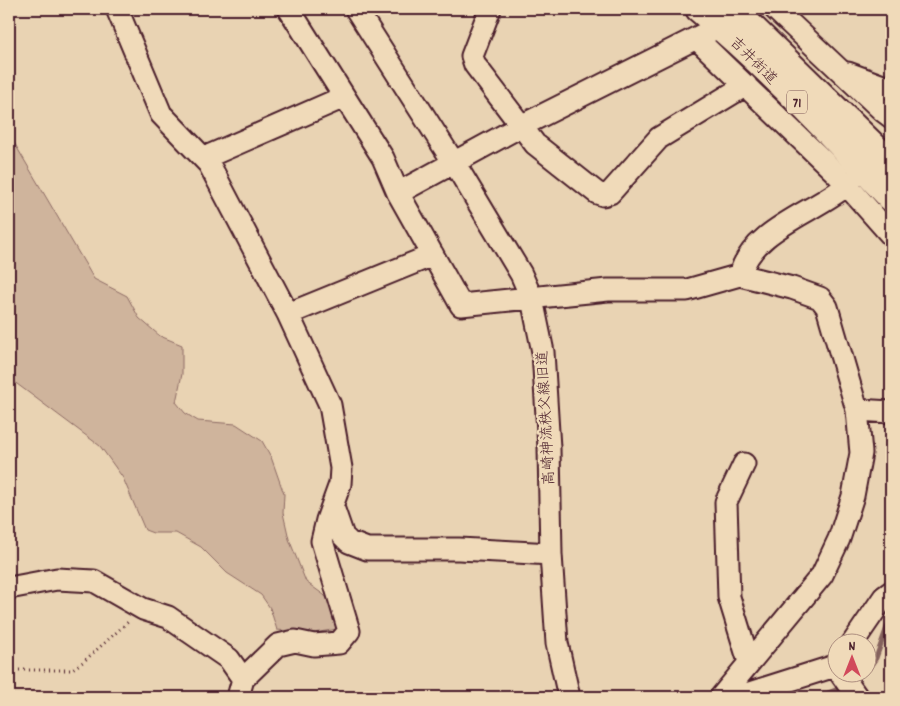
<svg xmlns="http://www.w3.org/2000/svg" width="900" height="706" viewBox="0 0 900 706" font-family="Dekko,'Klee One',sans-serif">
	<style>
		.green { fill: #cfb49c; stroke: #8c6a64 }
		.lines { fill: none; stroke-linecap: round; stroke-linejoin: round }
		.stream { stroke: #85625d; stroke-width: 5 }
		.minor-casing { stroke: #4a1f2b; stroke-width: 25 }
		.major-casing { stroke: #4a1f2b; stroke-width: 30 }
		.path { stroke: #4a1f2b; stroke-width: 3; stroke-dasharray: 1 4; stroke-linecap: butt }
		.minor { stroke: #f0dab9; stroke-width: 21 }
		.major { stroke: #f0dab9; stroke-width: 26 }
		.labels { text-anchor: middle; stroke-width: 4.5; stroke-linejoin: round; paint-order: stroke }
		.shield { fill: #f0dab9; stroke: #7c5756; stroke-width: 1 }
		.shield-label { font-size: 14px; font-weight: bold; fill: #4a1f2b }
		.street-label { font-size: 15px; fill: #4a1f2b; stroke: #f0dab9 }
	</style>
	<rect width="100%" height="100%" fill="#e9d3b3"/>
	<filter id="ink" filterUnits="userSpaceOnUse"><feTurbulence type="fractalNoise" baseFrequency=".02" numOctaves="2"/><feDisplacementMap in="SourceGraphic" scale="10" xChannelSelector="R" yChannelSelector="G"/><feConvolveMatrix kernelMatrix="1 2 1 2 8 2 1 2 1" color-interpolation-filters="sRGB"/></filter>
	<g filter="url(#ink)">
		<path class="green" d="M9 134 94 279 127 296 139 318 160 336 182 345V374L176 402 185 413 198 421 236 424 262 441 271 457 284 494 283 513 289 539 306 582 324 595 340 613 343 628 314 633 277 630 270 608 261 595 227 573 201 547 176 533H153L145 530 123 478 100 446 9 378Z"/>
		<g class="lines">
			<path class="stream" d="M868 669 876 658 891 616
				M852 681 862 674
				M818 697 843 687"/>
			<g class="minor-casing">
				<path id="minor" d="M117 9 161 114 209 164 288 314 330 405 341 468 340 484 327 520 322 541 349 631 339 643 314 645 295 641 278 645 243 679
					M289 9 383 158 398 193 461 305 608 290H687L740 275 792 288 820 298 827 307 857 410 861 453 853 496 839 539 822 575 721 697
					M356 9 461 174 521 274 532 299 543 352 549 448 551 554 557 643 569 697
					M490 9 472 56 475 65 535 144 597 193 603 195 610 193 659 138 746 85
					M775 9 883 111 891 117
					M696 38 837 174 891 235
					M848 73 891 89
					M204 158 344 97
					M398 193 521 126 732 20
					M740 275C752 228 817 212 851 182
					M288 314 433 255
					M857 410 891 412
					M744 464 726 502 729 597 749 662
					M333 507 343 536 349 542 367 549H459L551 554
					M9 588 57 579 94 581 143 609 168 617 229 659 243 679 238 697
					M852 644 884 597 891 592
					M841 674 857 697
					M737 697 838 665"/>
			</g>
			<g class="major-casing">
				<path id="major" d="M699 9C768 66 830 134 891 198
					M733 9 891 163"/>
			</g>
			<path class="path" d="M9 670H71L83 662 128 622"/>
			<use href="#minor" class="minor"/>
			<use href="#major" class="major"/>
		</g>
	</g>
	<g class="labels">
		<rect class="shield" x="787" y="90.5" width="20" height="23" rx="4"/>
		<g class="shield-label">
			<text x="797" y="107">71</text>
		</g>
		<g class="street-label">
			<text transform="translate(754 60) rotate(45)" y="5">吉井街道</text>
			<text transform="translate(545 418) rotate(-93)" y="5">高崎神流秩父線旧道</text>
		</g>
	</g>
	<rect width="900" height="706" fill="none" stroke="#f0dab9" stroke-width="30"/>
	<rect x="15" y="15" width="870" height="676" fill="none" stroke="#4a1f2b" stroke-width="2" filter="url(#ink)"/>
	<g transform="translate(852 658)"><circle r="24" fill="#f0dab9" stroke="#ae8f80"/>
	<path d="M0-4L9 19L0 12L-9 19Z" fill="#d1495b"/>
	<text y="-8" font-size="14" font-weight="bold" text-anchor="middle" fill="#4a1f2b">N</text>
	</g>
</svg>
